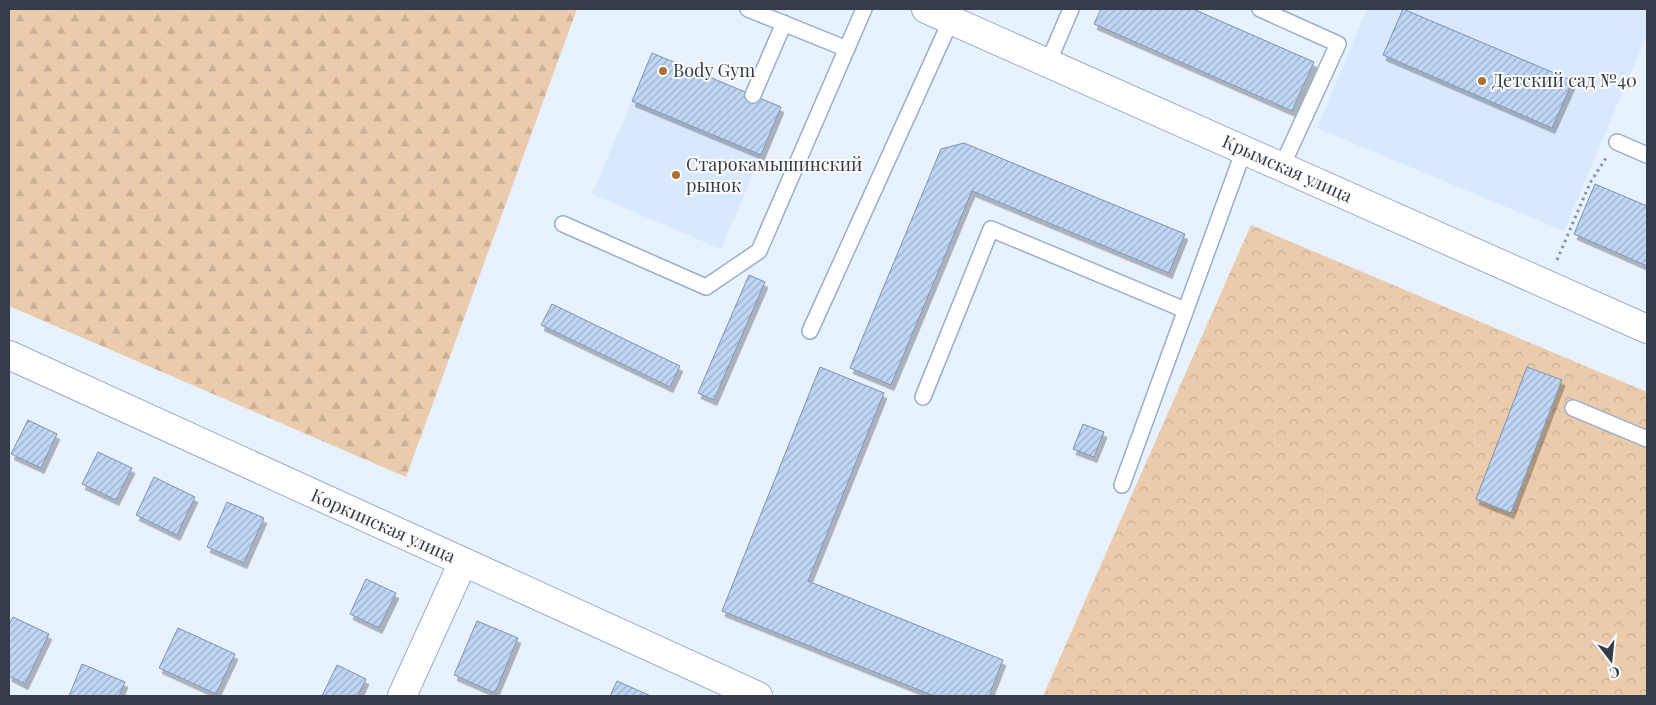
<svg xmlns="http://www.w3.org/2000/svg" width="1656" height="705" viewBox="0 0 1656 705" font-family="'Playfair Display',serif">
	<style>
		.built { fill: #d8e9ff }
		.forest { fill: url(#forest-firs) }
		.park { fill: url(#park-crowns) }
		.building { fill: url(#building-hatch); stroke: #7c91ad; filter: url(#shadow) }
		.lines { fill: none; stroke-linecap: round; stroke-linejoin: round }
		.lane-casing { stroke: #97aecb; stroke-width: 18 }
		.street-casing { stroke: #97aecb; stroke-width: 30 }
		.path { stroke: #88919e; stroke-width: 3; stroke-dasharray: 2.5 4; stroke-linecap: butt }
		.lane { stroke: #fff; stroke-width: 15 }
		.street { stroke: #fff; stroke-width: 28 }
		.poi-dot { fill: #ab7131; stroke: #fdfdfd; stroke-width: 2 }
		.labels { text-anchor: middle; stroke-width: 4; stroke-linejoin: round; paint-order: stroke }
		.poi-label { font-size: 18px; fill: #333c48; stroke: #fdfdfd; text-anchor: start }
		.street-label { font-size: 18px; fill: #333c48; stroke: #fdfdfd }
	</style>
	<defs>
		<pattern id="forest-firs" width="22" height="20" patternUnits="userSpaceOnUse" patternTransform="scale(1.25)"><rect width="22" height="20" fill="#eacbac"/><path d="M5 1l3.5 6h-7zM16 11l3.5 6h-7z" fill="#c9af96"/></pattern>
		<pattern id="park-crowns" width="20" height="18" patternUnits="userSpaceOnUse" patternTransform="scale(1.25)"><rect width="20" height="18" fill="#eacbac"/><path d="M2 6a3 3 0 1 1 6 0M12 15a3 3 0 1 1 6 0" fill="none" stroke="#c9af96"/></pattern>
		<pattern id="building-hatch" width="6" height="6" patternUnits="userSpaceOnUse" patternTransform="scale(1.25)"><rect width="6" height="6" fill="#bfd6f4"/><path d="M-1 1l2-2M0 6l6-6M5 7l2-2" fill="none" stroke="#9cafc8"/></pattern>
		<filter id="shadow"><feDropShadow dx="3" dy="5.5" stdDeviation="0" flood-color="#0004"/></filter>
	</defs>
	<rect width="100%" height="100%" fill="#e8f1fe"/>
	<path class="built" d="M1367 9H1647V34L1564 231 1317 128Z
		M632 101 761 155 721 249 592 194Z"/>
	<path class="forest" d="M9 9H577L406 477 9 306Z"/>
	<path class="park" d="M1251 225 1647 392V696H1043Z"/>
	<path class="building" d="M1101 9H1193L1314 62 1292 111 1094 24Z
		M1403 9 1573 81 1552 128 1383 55Z
		M652 53 781 107 761 155 632 101Z
		M964 143 1185 234 1169 273 972 191 891 385 850 368 941 149Z
		M1595 184 1647 206V266L1574 234Z
		M749 275 765 282 714 400 698 393Z
		M552 304 680 366 670 387 541 325Z
		M820 367 884 393 808 581 1003 660 989 696H934L722 611Z
		M1527 367 1562 380 1511 513 1476 499Z
		M28 420 57 434 41 468 11 454Z
		M1083 424 1104 432 1094 457 1073 449Z
		M98 452 132 468 116 500 82 484Z
		M154 477 195 497 177 535 136 515Z
		M227 502 264 518 244 563 207 547Z
		M366 579 396 593 379 628 350 614Z
		M13 617 49 634 25 684 9 676V625Z
		M477 621 518 638 495 693 454 675Z
		M178 628 235 654 216 694 159 668Z
		M82 664 125 682 119 696H69Z
		M337 665 366 679 358 696H322Z
		M617 681 651 696H610Z"/>
	<g class="lines">
		<g class="lane-casing">
			<path id="lane" d="M748 9 847 49
				M1260 9 1338 44 1282 166
				M1048 63 1071 9
				M753 95 784 23
				M1617 142 1647 155
				M563 224 706 287 759 251 864 9
				M810 331 951 20
				M923 397 991 229 1185 310
				M1573 408 1647 439
				M1122 485 1244 150"/>
		</g>
		<g class="street-casing">
			<path id="street" d="M926 9 1647 329
				M9 355 758 696
				M402 696 463 562"/>
		</g>
		<path class="path" d="M1557 260 1590 183 1606 158"/>
		<use href="#lane" class="lane"/>
		<use href="#street" class="street"/>
	</g>
	<g class="poi-dot">
		<circle cx="663" cy="71" r="5"/>
		<circle cx="1482" cy="81" r="5"/>
		<circle cx="676" cy="175" r="5"/>
	</g>
	<g class="labels">
		<g class="poi-label">
			<text x="673" y="77">Body Gym</text>
			<text x="1492" y="87">Детский сад №40</text>
			<text x="686" y="171">Старокамышинский<tspan x="686" dy="21">рынок</tspan></text>
		</g>
		<g class="street-label">
			<text transform="translate(1287 169) rotate(24)" y="6">Крымская улица</text>
			<text transform="translate(383 526) rotate(24)" y="6">Коркинская улица</text>
		</g>
	</g>
	<rect width="1656" height="705" fill="none" stroke="#333c48" stroke-width="20"/>
	<g transform="translate(1611 660) rotate(164)" stroke="#fdfdfd" stroke-width="4" paint-order="stroke">
	<path d="M0-4L9 19L0 12L-9 19Z" fill="#333c48"/>
	<text y="-8" font-size="14" font-weight="bold" text-anchor="middle" fill="#333c48">С</text>
	</g>
</svg>
